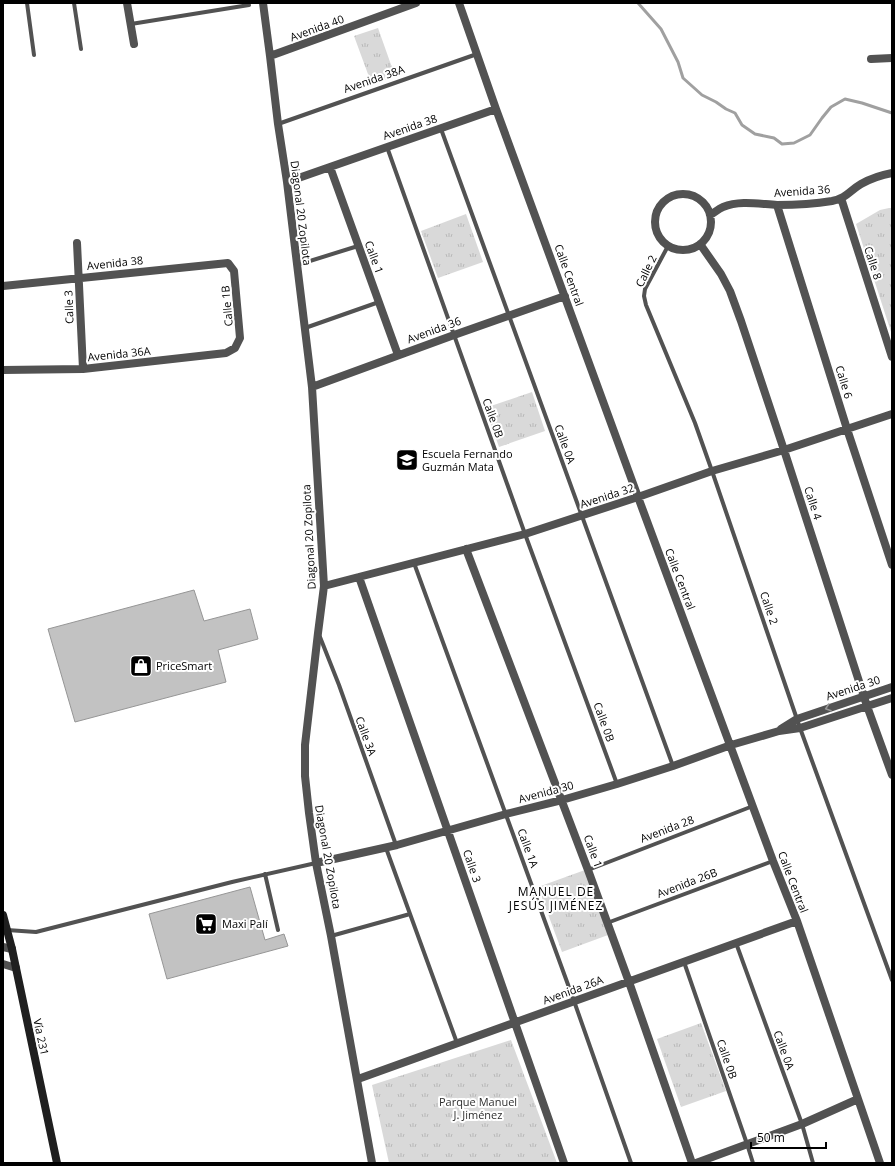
<svg xmlns="http://www.w3.org/2000/svg" width="895" height="1166" viewBox="0 0 895 1166" font-family="'Open Sans',sans-serif">
	<style>
		.park { fill: url(#park-tufts) }
		.lines { fill: none; stroke-linecap: round; stroke-linejoin: round }
		.stream { stroke: #a0a0a0; stroke-width: 3 }
		.building { fill: #c2c2c2; stroke: #969696 }
		.service { stroke: #525252; stroke-width: 4 }
		.minor { stroke: #525252; stroke-width: 8 }
		.secondary { stroke: #1f1f1f; stroke-width: 8 }
		.oneway { stroke: #979797 }
		.labels { text-anchor: middle; stroke-width: 4; stroke-linejoin: round; paint-order: stroke }
		.street-label { font-size: 11px; fill: #000; stroke: #fff }
		.poi-label { font-size: 11px; fill: #000; stroke: #fff; text-anchor: start }
		.park-label { font-size: 11px; fill: #303030; stroke: #fff }
		.neighbourhood-label { font-size: 12px; letter-spacing: 1px; fill: #000; stroke: #fff }
	</style>
	<defs>
		<pattern id="park-tufts" width="24" height="20" patternUnits="userSpaceOnUse"><rect width="24" height="20" fill="#d9d9d9"/><path d="M3 7l-1-3M5 7V3M7 7l1-3M15 17l-1-3M17 17v-4M19 17l1-3" fill="none" stroke="#b8b8b8"/></pattern>
	</defs>
	<rect width="100%" height="100%" fill="#fff"/>
	<path class="park" d="M378 28 395 76 372 85 354 36Z
		M889 208H892V335L856 224 880 210Z
		M466 214 483 262 438 278 421 231Z
		M532 392 545 431 499 447 485 408Z
		M585 870 608 935 562 952 538 887Z
		M701 1023 726 1091 681 1107 657 1039Z
		M511 1040 557 1163H389L372 1085Z"/>
	<g class="lines">
		<path class="stream" d="M638 3 661 29 678 62 683 78 702 95 716 102 726 109 735 113 742 125 755 134 774 138 782 144 794 143 810 135 822 118 831 107 845 99 862 103 892 113"/>
	</g>
	<path class="building" d="M194 590 204 621 250 609 258 639 218 650 226 682 75 722 48 629Z
		M250 887 265 940 284 934 288 946 167 979 149 914Z"/>
	<g class="lines">
		<path class="service" d="M27 3 34 55
			M74 3 81 49
			M131 24 249 5
			M278 124 477 54
			M441 129 673 766
			M387 147 525 534 617 784
			M668 246 645 289 644 296 646 305 695 423 712 471 800 728 892 980
			M297 265 358 246
			M305 328 379 302
			M414 563 574 1001 631 1163
			M320 637 339 685 396 845
			M386 848 457 1043
			M588 870 753 806
			M265 874 278 930
			M607 923 773 861
			M7 930 36 932 232 882 316 863
			M331 936 410 914
			M736 943 802 1124 813 1163
			M684 962 747 1144 753 1163"/>
		<path class="minor" d="M127 3 134 44
			M263 3 270 56 278 124 287 182 312 387 324 586 318 633 305 745V776L309 813 316 863 331 936 372 1163
			M459 3 496 109 638 497 773 861 797 921 880 1163
			M270 56 416 3
			M871 59 892 58
			M330 167 398 355
			M287 182 496 109
			M655 222a28 28 0 1 1 56 0a28 28 0 1 1-56 0Z
			M841 198 892 357
			M777 205 847 429 892 565
			M710 215C714 213 718 209 723 207 740 200 759 204 777 205 795 205 814 204 832 201 847 198 849 191 861 184 870 179 881 175 892 173
			M77 243 83 369
			M700 244 721 274 730 291 741 321 784 450 867 706 892 775
			M3 286 228 263 234 271 240 338 235 348 226 353 83 369 3 370
			M312 387 454 335 565 296
			M466 549 588 870 629 982 692 1163
			M359 577 564 1163
			M324 586 525 534 638 497 712 471 784 450 892 414
			M781 729 797 719 892 687
			M316 863 397 845 506 814 562 800 617 784 673 766 731 745 779 731 800 728 892 698
			M3 947 12 949
			M3 964 16 968
			M358 1079 797 921
			M696 1163 802 1124 858 1099"/>
		<path class="secondary" d="M3 915 12 949 57 1163"/>
	</g>
	<defs><path id="oneway-chevron" d="M-2-3.5L2.5 0L-2 3.5" fill="none" stroke-width="1.6" stroke-linecap="round" stroke-linejoin="round"/></defs>
	<use class="oneway" href="#oneway-chevron" transform="translate(828 708) rotate(161)"/>
	<defs>
		<g id="school-square" transform="scale(1.15)"><rect x="-9" y="-9" width="18" height="18" rx="4" fill="#000" stroke="#fff"/><path d="M0-5L7-2L0 1L-7-2ZM-4 1L0 2.5L4 1V4Q0 6-4 4Z" fill="#fff"/></g>
		<g id="shop-square" transform="scale(1.15)"><rect x="-9" y="-9" width="18" height="18" rx="4" fill="#000" stroke="#fff"/><path d="M-5-2.5h2.3a2.7 3.5 0 0 1 5.4 0H5L5.5 6h-11ZM-1.5-2.5h3a1.5 2.3 0 0 0-3 0Z" fill="#fff"/></g>
		<g id="supermarket-square" transform="scale(1.15)"><rect x="-9" y="-9" width="18" height="18" rx="4" fill="#000" stroke="#fff"/><path d="M-6-5.5h2.5l.6 2H6L4.5 2H-2.5L-4.4-4H-6ZM-1.5 3.2a1.3 1.3 0 1 0 .1 0ZM3 3.2a1.3 1.3 0 1 0 .1 0Z" fill="#fff"/></g>
	</defs>
	<g fill-rule="evenodd">
		<use href="#school-square" x="407" y="460"/>
		<use href="#shop-square" x="141" y="666"/>
		<use href="#supermarket-square" x="206" y="924"/>
	</g>
	<g class="labels">
		<g class="street-label">
			<text transform="translate(317 28) rotate(-20)" y="4">Avenida 40</text>
			<text transform="translate(374 79) rotate(-19)" y="4">Avenida 38A</text>
			<text transform="translate(410 127) rotate(-19)" y="4">Avenida 38</text>
			<text transform="translate(802 191) rotate(-4)" y="4">Avenida 36</text>
			<text transform="translate(301 213) rotate(83)" y="4">Diagonal 20 Zopilota</text>
			<text transform="translate(374 257) rotate(70)" y="4">Calle 1</text>
			<text transform="translate(115 263) rotate(-6)" y="4">Avenida 38</text>
			<text transform="translate(873 263) rotate(72)" y="4">Calle 8</text>
			<text transform="translate(646 271) rotate(-64)" y="4">Calle 2</text>
			<text transform="translate(569 275) rotate(70)" y="4">Calle Central</text>
			<text transform="translate(227 306) rotate(-95)" y="4">Calle 1B</text>
			<text transform="translate(69 307) rotate(-92)" y="4">Calle 3</text>
			<text transform="translate(434 330) rotate(-20)" y="4">Avenida 36</text>
			<text transform="translate(119 354) rotate(-6)" y="4">Avenida 36A</text>
			<text transform="translate(844 382) rotate(73)" y="4">Calle 6</text>
			<text transform="translate(493 418) rotate(70)" y="4">Calle 0B</text>
			<text transform="translate(565 444) rotate(70)" y="4">Calle 0A</text>
			<text transform="translate(607 496) rotate(-18)" y="4">Avenida 32</text>
			<text transform="translate(813 503) rotate(72)" y="4">Calle 4</text>
			<text transform="translate(309 537) rotate(-93)" y="4">Diagonal 20 Zopilota</text>
			<text transform="translate(680 579) rotate(69)" y="4">Calle Central</text>
			<text transform="translate(769 608) rotate(71)" y="4">Calle 2</text>
			<text transform="translate(853 688) rotate(-18)" y="4">Avenida 30</text>
			<text transform="translate(604 722) rotate(70)" y="4">Calle 0B</text>
			<text transform="translate(366 736) rotate(70)" y="4">Calle 3A</text>
			<text transform="translate(546 792) rotate(-15)" y="4">Avenida 30</text>
			<text transform="translate(667 829) rotate(-21)" y="4">Avenida 28</text>
			<text transform="translate(528 848) rotate(70)" y="4">Calle 1A</text>
			<text transform="translate(593 851) rotate(70)" y="4">Calle 1</text>
			<text transform="translate(328 857) rotate(80)" y="4">Diagonal 20 Zopilota</text>
			<text transform="translate(472 866) rotate(71)" y="4">Calle 3</text>
			<text transform="translate(793 882) rotate(69)" y="4">Calle Central</text>
			<text transform="translate(687 883) rotate(-21)" y="4">Avenida 26B</text>
			<text transform="translate(573 990) rotate(-20)" y="4">Avenida 26A</text>
			<text transform="translate(41 1037) rotate(78)" y="4">Vía 231</text>
			<text transform="translate(784 1050) rotate(70)" y="4">Calle 0A</text>
			<text transform="translate(727 1059) rotate(71)" y="4">Calle 0B</text>
		</g>
		<g class="poi-label">
			<text x="422" y="458">Escuela Fernando<tspan x="422" dy="13">Guzmán Mata</tspan></text>
			<text x="156" y="670">PriceSmart</text>
			<text x="222" y="928">Maxi Palí</text>
		</g>
		<g class="park-label">
			<text x="478" y="1106">Parque Manuel<tspan x="478" dy="13">J. Jiménez</tspan></text>
		</g>
		<g class="neighbourhood-label">
			<text x="556" y="896">MANUEL DE<tspan x="556" dy="14">JESÚS JIMÉNEZ</tspan></text>
		</g>
	</g>
	<rect width="895" height="1166" fill="none" stroke="#000000" stroke-width="8"/>
	<path d="M751 1142v6h75v-6" fill="none" stroke="#000000" stroke-width="2"/>
	<text x="757" y="1142" font-size="12" fill="#000000" stroke="#ffffff" stroke-width="3" paint-order="stroke">50 m</text>
</svg>
